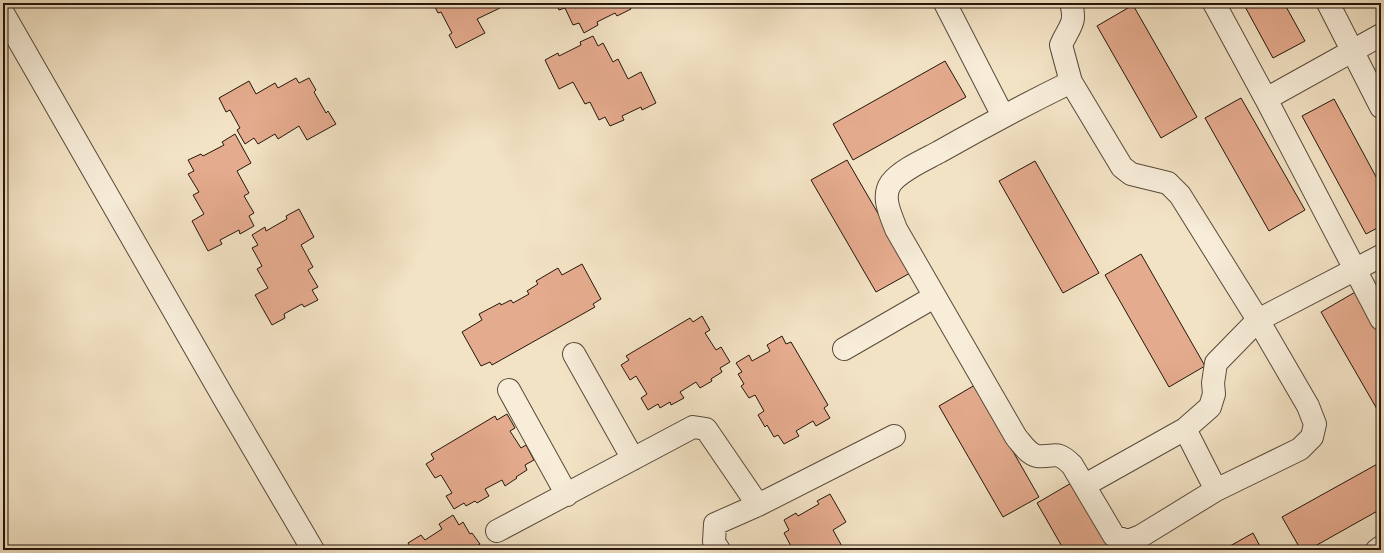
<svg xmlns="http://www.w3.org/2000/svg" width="1384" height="553" viewBox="0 0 1384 553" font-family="'Gentium Book Plus',serif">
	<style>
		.building { fill: #e5ab8e; stroke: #24170c }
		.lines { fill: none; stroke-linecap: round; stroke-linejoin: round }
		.minor-casing { stroke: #584a3a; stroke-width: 24 }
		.minor { stroke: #f7edd9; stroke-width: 22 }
	</style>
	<rect width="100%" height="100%" fill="#f3e3c5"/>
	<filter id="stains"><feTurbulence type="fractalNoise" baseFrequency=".005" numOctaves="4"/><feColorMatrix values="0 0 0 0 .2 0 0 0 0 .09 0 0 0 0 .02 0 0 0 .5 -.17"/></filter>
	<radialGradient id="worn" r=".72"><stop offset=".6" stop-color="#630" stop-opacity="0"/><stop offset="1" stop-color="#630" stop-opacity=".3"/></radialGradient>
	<path class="building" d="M433 3H498L500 8 477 19 485 33 456 48 449 35 452 33 441 12 438 13Z
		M556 3H628L631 9 617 16 615 13 597 22 598 25 584 33 579 23 573 25 565 8 559 10Z
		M1243 3H1284L1305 41 1273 58Z
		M1133 5 1197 117 1161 138 1097 26Z
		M593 36 598 46 603 43 613 62 618 59 628 79 641 72 656 103 642 110 641 107 622 116 624 120 610 126 605 117 599 120 590 102 585 104 573 82 559 89 545 60 558 53 559 56 581 45 580 42Z
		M945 61 966 97 853 160 833 124Z
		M296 78 299 83 309 78 316 90 314 92 326 113 328 111 336 124 307 140 299 126 278 139 275 134 258 144 254 138 245 144 237 130 240 128 230 110 226 112 219 98 249 81 256 94 275 83 278 88Z
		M1241 98 1305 210 1269 231 1205 118Z
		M1334 99 1381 186V226L1366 234 1302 116Z
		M235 134 251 163 237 171 249 193 244 196 254 213 249 216 254 226 240 234 239 230 220 240 222 244 208 251 192 221 204 214 193 195 199 192 188 174 194 171 188 160 201 154 203 156 224 145 222 142Z
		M847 160 912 272 876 292 811 180Z
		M1035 161 1099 273 1063 293 999 181Z
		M299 209 314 237 301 245 313 267 308 270 318 287 312 290 318 300 304 307 302 304 284 314 285 318 272 325 255 295 268 288 257 269 262 266 252 248 258 245 252 235 265 227 266 231 287 219 286 216Z
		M1141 254 1205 366 1169 387 1105 275Z
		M582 264 601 299 593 304 595 307 492 365 490 362 481 366 462 332 482 320 479 314 500 303 501 305 511 300 513 303 529 294 527 291 538 284 536 281 558 268 562 275Z
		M1357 291 1381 333V416L1321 312Z
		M702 316 710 330 705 333 716 350 721 347 730 362 720 368 722 372 711 379 712 381 700 388 696 382 680 392 684 398 671 405 670 402 660 408 658 404 648 410 641 398 647 394 636 376 630 380 621 365 629 360 626 356 690 318 693 322Z
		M782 336 786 344 791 342 828 405 824 408 830 418 816 426 813 421 796 431 799 436 784 444 778 435 774 437 767 425 765 427 758 415 764 411 755 395 749 398 741 386 744 384 738 374 742 372 736 363 749 355 752 361 770 351 767 345Z
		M975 385 1039 497 1003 517 939 406Z
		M507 414 515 428 510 431 521 448 526 445 534 460 525 465 527 470 516 477 517 478 505 486 502 480 485 489 489 496 477 503 475 501 466 506 464 503 454 509 446 496 452 493 441 475 435 478 426 464 434 459 431 454 495 416 497 420Z
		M1381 462V509L1308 550H1301L1282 517Z
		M1073 482 1112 550H1064L1037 503Z
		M830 494 846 522 833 530 844 550H793L784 533 789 530 784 520 796 513 798 516 819 504 817 501Z
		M453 515 459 525 463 522 470 534 472 533 480 544 474 548 475 550H412L408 543 421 535 425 540 442 529 439 524Z
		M1253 533 1262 550H1223Z"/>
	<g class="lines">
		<g class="minor-casing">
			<path id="minor" d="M945 3 1003 116
				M1214 3 1266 99 1381 35
				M1328 3 1381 107
				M3 13 225 400 313 550
				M1071 82 1122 167 1131 174 1168 183 1180 195 1258 320 1308 406 1315 424 1312 437 1300 449 1216 490 1141 536 1128 541 1114 536 1072 465C1056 449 1055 458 1037 456 1028 454 1022 444 1016 437L896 229C891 215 881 197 891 183 901 170 924 160 939 152 983 127 1026 104 1071 82Z
				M1071 82 1061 45C1069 26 1077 24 1071 3
				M1266 99 1381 319
				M844 349 934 297
				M574 354 633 459
				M509 390 567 495
				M1085 485 1185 429
				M1216 490 1185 429 1210 407 1214 394 1213 383 1216 363 1258 320 1381 256
				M497 531 693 427 706 429 758 505
				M719 550 714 542 715 524 758 505 894 436
				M1377 550 1381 547"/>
		</g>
		<use href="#minor" class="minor"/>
	</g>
	<rect width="1384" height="553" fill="none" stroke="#f3e3c5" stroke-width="16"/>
	<rect x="4" y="4" width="1376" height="545" fill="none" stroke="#24170c" stroke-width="2"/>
	<rect x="8" y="8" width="1368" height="537" fill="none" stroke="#24170c"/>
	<rect width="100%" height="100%" filter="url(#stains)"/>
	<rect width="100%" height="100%" fill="url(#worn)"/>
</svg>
